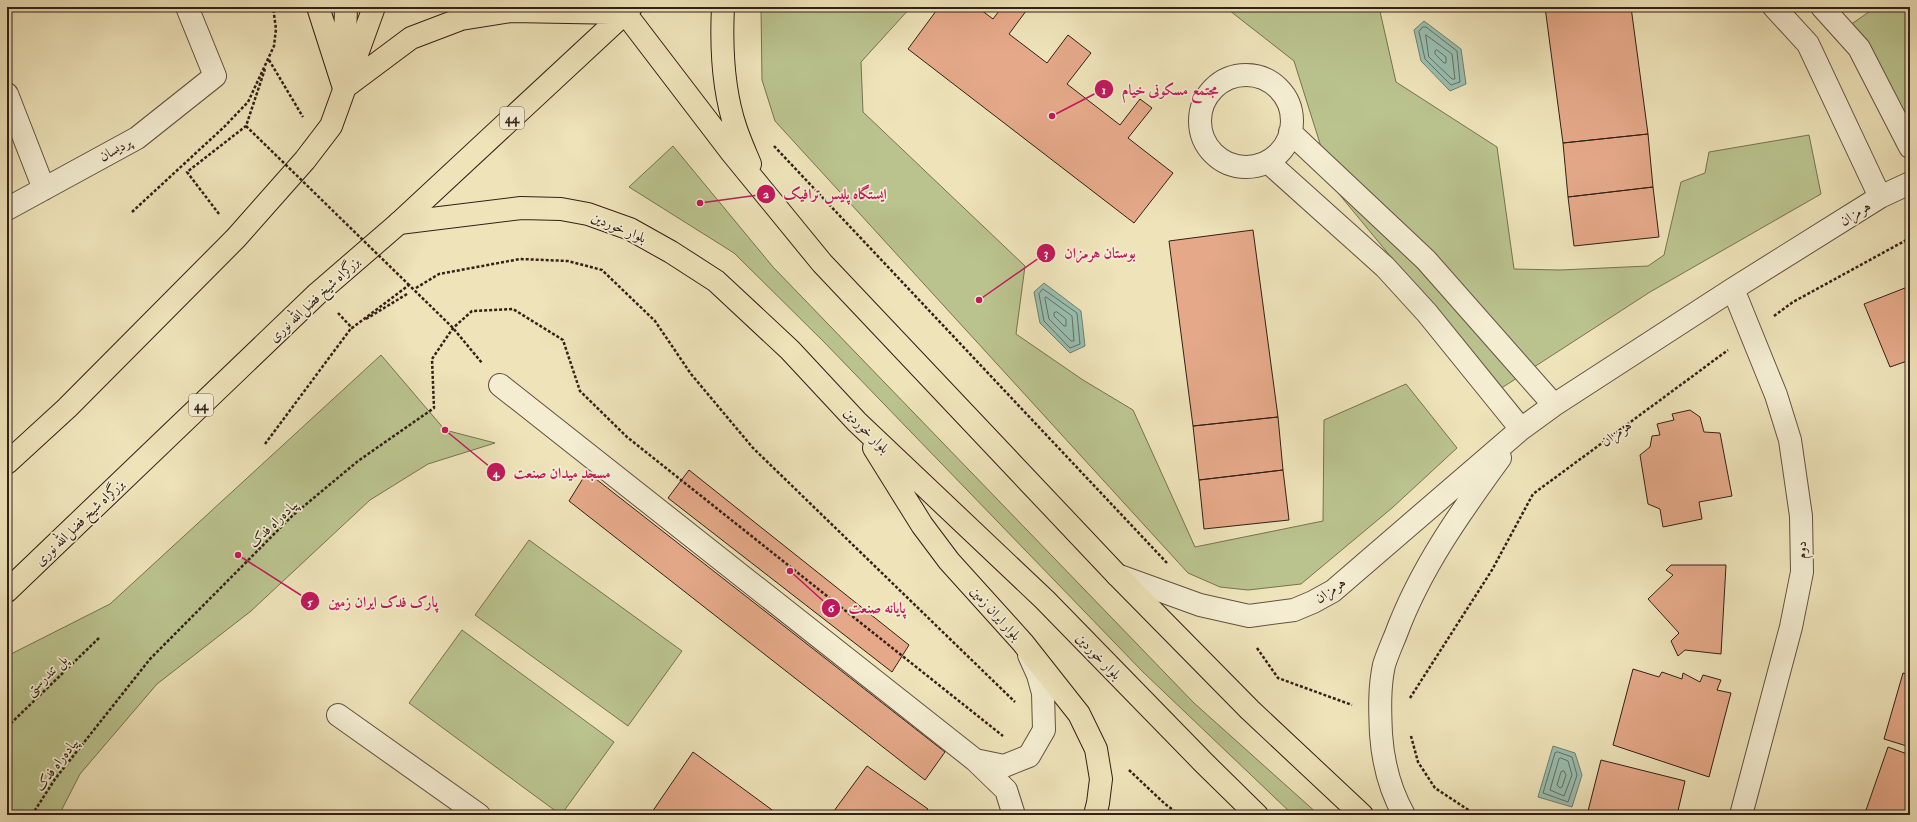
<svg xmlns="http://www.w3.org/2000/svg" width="1917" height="822" viewBox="0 0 1917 822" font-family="'IM FELL Double Pica',Amiri,serif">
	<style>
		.green { fill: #bac38e; stroke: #767252 }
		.water { fill: #99beaf; stroke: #707f72 }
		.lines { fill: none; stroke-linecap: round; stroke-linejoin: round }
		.shore { stroke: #666f63; stroke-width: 1 }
		.building { fill: #e5a989; stroke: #332017 }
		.minor-casing { stroke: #625140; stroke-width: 24 }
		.major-casing { stroke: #332017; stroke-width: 24 }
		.highway-casing { stroke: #332017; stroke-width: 24 }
		.path { stroke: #332017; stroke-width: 2.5; stroke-dasharray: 3 2; stroke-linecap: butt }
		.minor { stroke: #f4edd2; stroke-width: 22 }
		.major { stroke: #eee3b9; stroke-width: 22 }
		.highway { stroke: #eee3b9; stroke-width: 22 }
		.path-bridge { stroke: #332017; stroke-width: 2.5; stroke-dasharray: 3 2; stroke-linecap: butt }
		.labels { text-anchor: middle; stroke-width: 3.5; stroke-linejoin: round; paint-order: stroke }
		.shield { fill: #f4edd2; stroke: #6d5e4f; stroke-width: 1 }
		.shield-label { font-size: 13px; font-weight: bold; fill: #332017 }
		.street-label { font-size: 14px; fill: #332017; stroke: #f4edd2 }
		.leader { fill: none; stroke: #c2185b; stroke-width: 1.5 }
		.callout-dot { fill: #c2185b; stroke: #f4edd2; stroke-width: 1.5 }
		.mark-label { font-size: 12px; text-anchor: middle; font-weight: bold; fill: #fff }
		.callout-label { font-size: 15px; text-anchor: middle; font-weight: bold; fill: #c2185b; stroke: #f4edd2; stroke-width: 3.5; stroke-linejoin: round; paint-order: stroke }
	</style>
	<rect width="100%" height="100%" fill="#eee3b9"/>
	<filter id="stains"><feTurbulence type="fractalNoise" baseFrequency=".005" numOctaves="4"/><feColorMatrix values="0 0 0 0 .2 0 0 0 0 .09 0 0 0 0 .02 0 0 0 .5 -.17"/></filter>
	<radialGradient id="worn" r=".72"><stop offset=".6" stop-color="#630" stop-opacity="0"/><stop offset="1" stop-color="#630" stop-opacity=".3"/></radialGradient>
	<path class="green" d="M761 7H911L861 62 863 112 1025 266 1016 334 1083 380 1133 410 1195 547 1323 521 1324 420 1406 384 1457 448 1392 508 1301 584 1248 590 1220 587 1188 573 775 121 762 80Z
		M1225 7H1379L1396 82 1497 147 1514 269 1560 270 1648 266 1664 255 1681 182 1705 173 1709 152 1809 135 1821 194 1650 292 1500 389 1334 188 1294 61Z
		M1876 7H1910V155L1905 157 1843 30Z
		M673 146 773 267 1194 703 1319 815H1293L1143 672 824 342 734 253 629 187Z
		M381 355 445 430 495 443 428 464 370 500 251 611 157 684 80 774 59 815H7V656L110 604Z
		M529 540 682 651 628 726 475 615Z
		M462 630 614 742 561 815 409 703Z"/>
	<path class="water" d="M1424 21 1461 49 1466 84 1450 91 1421 61 1414 30Z
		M1044 283 1081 311 1085 346 1070 353 1040 323 1034 292Z
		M1553 746 1575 753 1582 775 1572 807 1538 797Z"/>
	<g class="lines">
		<path class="shore" d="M1423 27H1426L1457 51 1460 82 1451 85 1425 59 1419 32Z
			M1426 35 1452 54 1455 79H1452L1429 57Z
			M1437 50 1446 57V63H1444L1435 54V51Z
			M1043 289 1077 313 1080 344 1070 348 1044 321 1039 294Z
			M1046 297 1072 316 1074 341H1071L1049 319 1045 299Z
			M1057 312 1066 319V326H1064L1054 316V313Z
			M1558 752 1572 757 1577 775 1568 802 1543 793 1555 753Z
			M1561 758 1568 761 1572 775 1564 796 1550 790 1559 759Z
			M1564 771 1566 775 1562 787 1560 788 1557 785 1561 772Z"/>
	</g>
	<path class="building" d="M939 7H977L993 19 1002 7H1029L1009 34 1047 63 1068 35 1091 53 1067 84 1120 125 1140 99 1152 108 1128 138 1173 173 1134 223 908 49Z
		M1545 7H1631L1648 134 1563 143Z
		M1648 134 1653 187 1568 197 1563 143Z
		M1653 187 1659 237 1574 246 1568 197Z
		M1253 230 1278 417 1193 426 1169 241Z
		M1910 286V360L1890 367 1864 304Z
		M1690 410 1700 417 1704 432 1720 433 1732 496 1699 502 1702 519 1663 527 1660 509 1648 504 1640 455 1650 447 1652 436 1660 435 1657 424 1674 420 1672 414Z
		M1278 417 1283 470 1199 480 1193 426Z
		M689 470 909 645 892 672 668 498Z
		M1283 470 1289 520 1204 529 1199 480Z
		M587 472 945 752 925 780 569 501Z
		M1671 565H1726L1721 654 1685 650 1678 656 1671 641 1679 633 1648 599 1673 575 1666 570Z
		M1633 669 1659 677 1662 672 1682 679 1683 673 1700 682 1703 675 1721 680 1717 690 1731 693 1709 777 1613 745Z
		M1903 673 1910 675V747L1884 739Z
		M1888 747 1910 755V815H1870L1865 813Z
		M693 752 779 815H650Z
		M1601 760 1685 781 1677 815H1587Z
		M867 766 928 809 924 815H831Z"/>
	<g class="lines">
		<g class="minor-casing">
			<path id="minor" d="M1774 7 1808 44 1880 197
				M1822 7 1859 48 1910 147
				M1200 121a46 46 0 1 1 92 0a46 46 0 1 1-92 0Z
				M7 94 44 189
				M1290 132 1426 260 1554 405
				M1268 162 1385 267 1427 313 1521 429
				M7 209 137 138 215 76 187 7
				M1733 289 1776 395 1790 440 1801 516 1802 572 1791 627 1741 815
				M500 385 975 760 1004 766 1029 756 1044 730 1043 693 1038 675 1029 655
				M1117 575 1200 605 1249 616 1294 610 1313 602 1333 591 1521 429 1554 405 1733 289 1880 197 1910 183
				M338 715 479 815
				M975 760 1006 790 1014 815
				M1404 815C1390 790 1383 763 1381 734 1380 712 1379 688 1384 665 1387 655 1392 644 1396 634 1420 569 1460 513 1500 458"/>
		</g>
		<g class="major-casing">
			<path id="major" d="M318 7 344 88
				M631 7 625 13 732 153 822 263 1117 575 1250 710 1362 815
				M723 7C721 47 723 91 736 129 740 141 745 152 750 164
				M344 72 346 7
				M399 223 521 208 561 209 588 214 630 229 671 252 716 281 790 350 857 422 1045 600 1203 762 1257 815
				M874 448 922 525 949 561 1023 643 1079 714 1096 749 1101 779 1098 803 1095 815"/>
		</g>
		<g class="highway-casing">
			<path id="highway" d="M344 88 411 38 461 19 511 11 625 13
				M7 463 67 408 236 238 305 160 331 126 374 7
				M7 591 318 293 399 223 625 13"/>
		</g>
		<path class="path" d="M269 60 303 117
			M774 146 1167 563
			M132 212 224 127 248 102 274 46 276 29 273 7
			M219 214 187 172 246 126 265 69
			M416 288 439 274 520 259 568 261 602 270 655 321 691 374 753 448 1015 702
			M338 313 352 328 409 285 453 328 482 363
			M1774 316 1793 302 1910 238
			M366 319 407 294
			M265 444 352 327
			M1257 648 1278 678 1352 705
			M1410 698 1492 570 1533 494 1728 350
			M7 727 100 637
			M1411 736 1418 762 1435 788 1476 815
			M1129 770 1165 804 1180 815
			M32 815 55 779 150 659 292 516 358 461 434 408 432 359 453 328 472 311 513 309 563 340 580 391 627 437 1003 736"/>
		<use href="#minor" class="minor"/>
		<use href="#major" class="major"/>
		<use href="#highway" class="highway"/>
		<path class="path-bridge" d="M246 126 409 285"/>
	</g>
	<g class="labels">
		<g class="shield">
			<rect x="500" y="107" width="24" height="22" rx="3"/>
			<rect x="189" y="394" width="24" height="22" rx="3"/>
		</g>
		<g class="shield-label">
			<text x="512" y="123">44</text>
			<text x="201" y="410">44</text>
		</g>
		<g class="street-label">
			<text transform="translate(115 149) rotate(-29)" y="5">پردیسان</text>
			<text transform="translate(1855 213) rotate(-32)" y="5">هرمزان</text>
			<text transform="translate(619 227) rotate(23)" y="5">بلوار خوردین</text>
			<text transform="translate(314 299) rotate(-43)" y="5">بزرگراه شیخ فضل‌الله نوری</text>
			<text transform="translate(867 430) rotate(45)" y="5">بلوار خوردین</text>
			<text transform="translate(1616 433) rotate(-36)" y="5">هرمزان</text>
			<text transform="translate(79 522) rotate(-44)" y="5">بزرگراه شیخ فضل‌الله نوری</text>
			<text transform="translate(273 523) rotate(-44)" y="5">پیاده‌راه فدک</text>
			<text transform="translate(1801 550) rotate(-90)" y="5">دوم</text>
			<text transform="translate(1330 590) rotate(-35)" y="5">هرمزان</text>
			<text transform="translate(996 613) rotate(48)" y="5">بلوار ایران زمین</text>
			<text transform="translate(1099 656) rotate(46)" y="5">بلوار خوردین</text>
			<text transform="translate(46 675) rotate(-44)" y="5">پل تندرستی</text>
			<text transform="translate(56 764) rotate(-53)" y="5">پیاده‌راه فدک</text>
		</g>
	</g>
	<path class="leader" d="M1052 116L1104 89M700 203L766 194M979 300L1046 253M445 430L496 472M238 555L310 601M790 571L831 608"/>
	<g class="callout-dot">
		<circle cx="1052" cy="116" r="4"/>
		<circle cx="700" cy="203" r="4"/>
		<circle cx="979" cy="300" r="4"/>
		<circle cx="445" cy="430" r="4"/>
		<circle cx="238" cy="555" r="4"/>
		<circle cx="790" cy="571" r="4"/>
		<circle cx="1104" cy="89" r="10"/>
		<circle cx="766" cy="194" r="10"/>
		<circle cx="1046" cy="253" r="10"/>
		<circle cx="496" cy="472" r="10"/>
		<circle cx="310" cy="601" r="10"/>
		<circle cx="831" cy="608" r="10"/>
	</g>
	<g class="mark-label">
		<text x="1104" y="94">1</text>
		<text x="766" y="198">2</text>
		<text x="1046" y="257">3</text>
		<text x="496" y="477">4</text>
		<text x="310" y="606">5</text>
		<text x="831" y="612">6</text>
	</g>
	<g class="callout-label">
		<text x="1170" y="95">مجتمع مسکونی خیام</text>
		<text x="835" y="199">ایستگاه پلیس ترافیک</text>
		<text x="1100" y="258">بوستان هرمزان</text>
		<text x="562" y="478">مسجد میدان صنعت</text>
		<text x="383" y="607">پارک فدک ایران زمین</text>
		<text x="877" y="613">پایانه صنعت</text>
	</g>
	<rect width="1917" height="822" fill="none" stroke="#eee3b9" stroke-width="24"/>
	<rect x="8" y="8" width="1901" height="806" fill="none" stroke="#332017" stroke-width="2"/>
	<rect x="12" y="12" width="1893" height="798" fill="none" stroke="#332017"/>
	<rect width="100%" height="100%" filter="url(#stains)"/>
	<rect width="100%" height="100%" fill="url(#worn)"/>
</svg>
